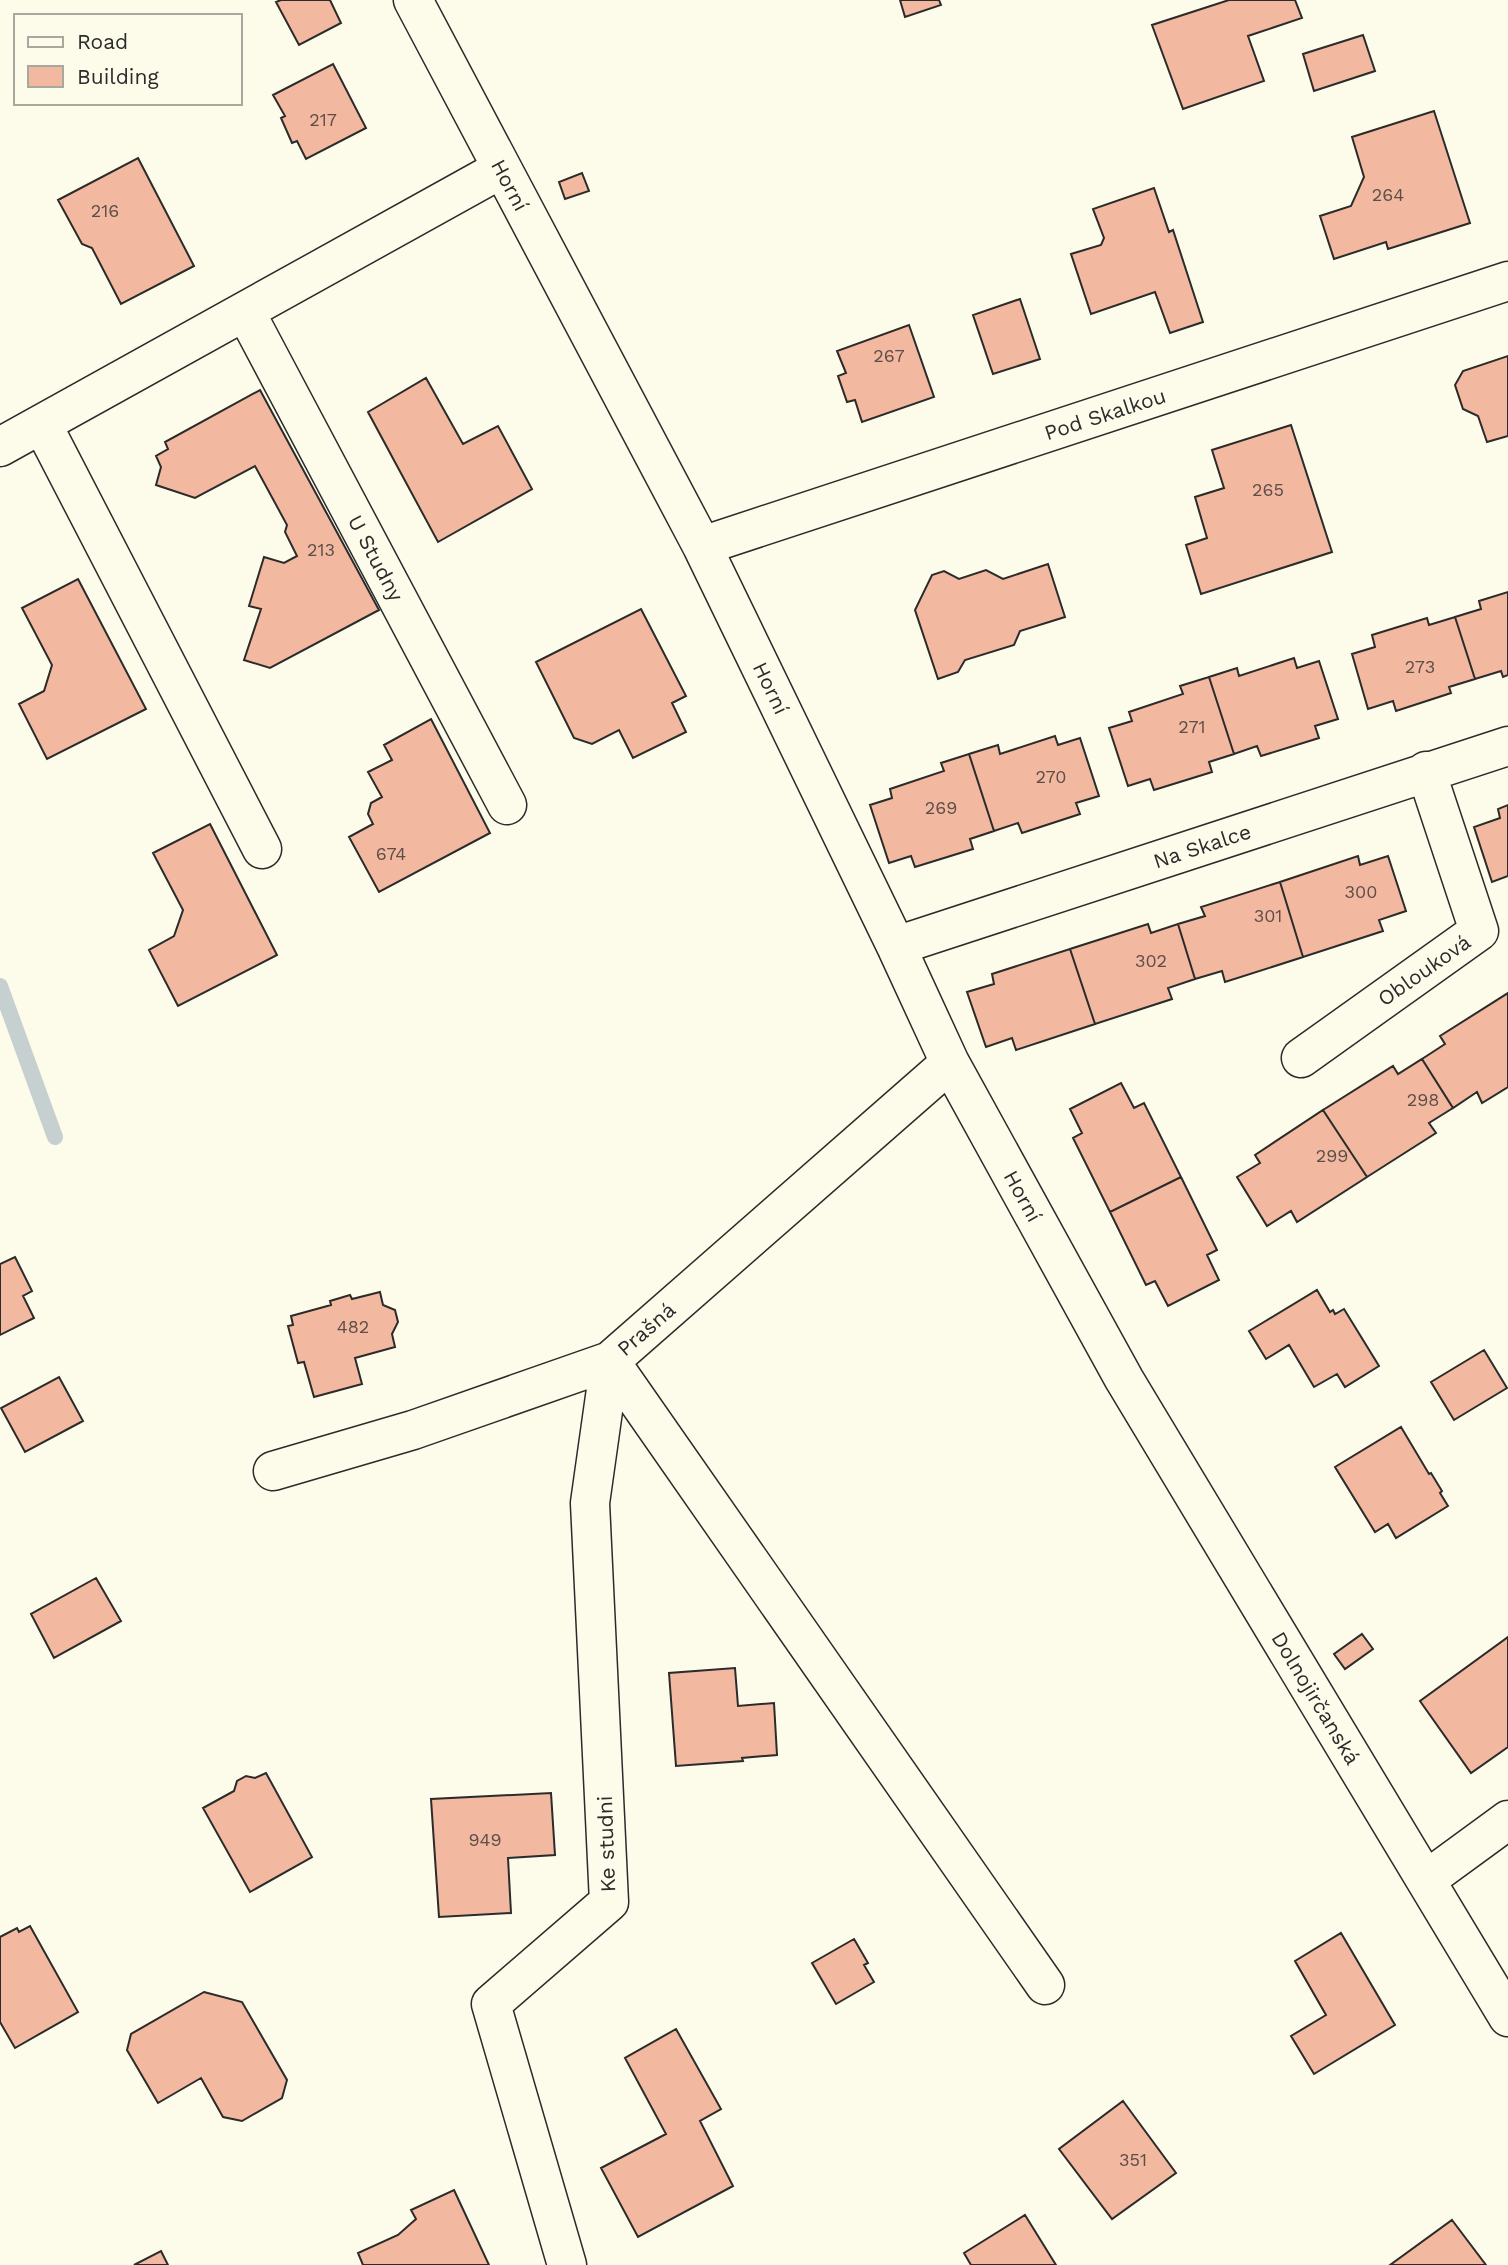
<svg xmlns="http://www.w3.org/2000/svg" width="1508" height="2265" font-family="'Work Sans',sans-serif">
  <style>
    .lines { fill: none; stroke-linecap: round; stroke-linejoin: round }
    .stream { stroke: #c7d0d0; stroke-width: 16 }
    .building { fill: #f2b8a0; stroke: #2b2b2b; stroke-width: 2 }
    .minor-casing { stroke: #2b2b2b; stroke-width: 41 }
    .minor { stroke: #fdfbea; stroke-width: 38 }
    .labels { text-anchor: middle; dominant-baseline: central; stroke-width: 5; stroke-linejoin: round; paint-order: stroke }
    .number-label { font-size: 18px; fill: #5d4e48 }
    .street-label { font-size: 21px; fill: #2b2b2b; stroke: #fdfbea }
  </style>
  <rect width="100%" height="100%" fill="#fdfbea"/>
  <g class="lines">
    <path class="stream" d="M 0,986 L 55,1137"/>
  </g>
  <path class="building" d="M 281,0 L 330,0 L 341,23 L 299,45 L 276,2 Z
    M 900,0 L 939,0 L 941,5 L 905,17 Z
    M 1229,0 L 1295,0 L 1302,18 L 1248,36 L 1264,81 L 1183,109 L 1152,25 Z
    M 1363,35 L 1375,71 L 1314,91 L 1303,54 Z
    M 333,64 L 366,128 L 306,159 L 297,141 L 292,143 L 281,118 L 285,116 L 273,95 Z
    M 1434,111 L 1470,223 L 1388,249 L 1386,242 L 1334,259 L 1320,216 L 1351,206 L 1364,177 L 1352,137 Z
    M 138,158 L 194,266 L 121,304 L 92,248 L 82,244 L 58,200 Z
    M 582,173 L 589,191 L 565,199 L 559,182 Z
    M 1154,188 L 1169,232 L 1173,230 L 1203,322 L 1170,333 L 1155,292 L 1091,314 L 1071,254 L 1101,245 L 1104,238 L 1093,209 Z
    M 1020,299 L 1040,359 L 993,374 L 973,315 Z
    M 909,325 L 934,397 L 862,422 L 855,400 L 847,402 L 838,376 L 846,373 L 837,351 Z
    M 1508,356 L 1508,436 L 1487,442 L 1478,416 L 1463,409 L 1455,385 L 1463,371 Z
    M 426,378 L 463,444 L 498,426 L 532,489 L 438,542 L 368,412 Z
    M 260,390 L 379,610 L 270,668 L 244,660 L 261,609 L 249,606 L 264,557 L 284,563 L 297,556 L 285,532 L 287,525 L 255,466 L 195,498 L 156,485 L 161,467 L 156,456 L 168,449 L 165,442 Z
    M 1291,425 L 1332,552 L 1201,594 L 1186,545 L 1207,538 L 1195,497 L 1224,488 L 1212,450 Z
    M 1048,564 L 1065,617 L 1020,631 L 1014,645 L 965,660 L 958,672 L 938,679 L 915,610 L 932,575 L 944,571 L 959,579 L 986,570 L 1003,579 Z
    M 78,579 L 146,709 L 47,759 L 19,704 L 44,691 L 52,665 L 22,608 Z
    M 1508,592 L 1508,675 L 1503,677 L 1501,671 L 1475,679 L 1455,617 L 1481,609 L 1479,601 Z
    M 641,609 L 686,696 L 672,703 L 686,732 L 633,758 L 619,730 L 592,744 L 574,738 L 536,662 Z
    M 1455,617 L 1475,679 L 1449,687 L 1451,693 L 1396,711 L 1393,701 L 1368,709 L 1352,654 L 1375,647 L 1372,635 L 1427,618 L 1429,625 Z
    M 1294,658 L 1297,668 L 1319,661 L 1338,719 L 1315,726 L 1319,738 L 1261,756 L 1257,746 L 1234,754 L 1209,677 L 1237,668 L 1239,676 Z
    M 1209,677 L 1234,754 L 1209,762 L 1212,772 L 1154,790 L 1150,779 L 1128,786 L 1109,728 L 1132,721 L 1129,712 L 1183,694 L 1180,686 Z
    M 431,719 L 490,833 L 379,892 L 349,837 L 373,824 L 368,814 L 371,803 L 382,797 L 368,772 L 392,760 L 384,745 Z
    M 1055,736 L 1058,745 L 1080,738 L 1099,796 L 1076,803 L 1080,814 L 1022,833 L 1018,823 L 994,831 L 969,754 L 998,745 L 1000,754 Z
    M 969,754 L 994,831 L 970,839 L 973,849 L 915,867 L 911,856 L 889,863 L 870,805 L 892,798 L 890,789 L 944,771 L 941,763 Z
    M 1508,805 L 1508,876 L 1492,882 L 1474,827 L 1500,818 L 1498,809 Z
    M 210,824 L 277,955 L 178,1006 L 149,950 L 174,936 L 183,910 L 153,853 Z
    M 1358,856 L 1360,865 L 1388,856 L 1406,911 L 1379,920 L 1383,931 L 1303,957 L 1280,882 Z
    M 1280,882 L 1303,957 L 1225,982 L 1222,971 L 1195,979 L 1178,924 L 1205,916 L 1201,907 Z
    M 1148,924 L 1151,933 L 1178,924 L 1195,979 L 1168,988 L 1172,999 L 1095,1024 L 1070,949 Z
    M 1070,949 L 1095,1024 L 1016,1050 L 1012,1038 L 986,1047 L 967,992 L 994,984 L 992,974 Z
    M 1508,993 L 1508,1087 L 1482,1103 L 1477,1092 L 1453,1108 L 1422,1059 L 1445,1044 L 1440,1036 Z
    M 1422,1059 L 1453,1108 L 1429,1123 L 1436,1133 L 1367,1177 L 1323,1110 L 1393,1066 L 1398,1074 Z
    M 1121,1083 L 1134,1108 L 1144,1103 L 1181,1177 L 1110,1212 L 1073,1138 L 1082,1133 L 1070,1109 Z
    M 1323,1110 L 1367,1177 L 1297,1222 L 1291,1211 L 1267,1226 L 1237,1177 L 1260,1163 L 1255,1155 Z
    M 1181,1177 L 1217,1250 L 1207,1255 L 1219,1280 L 1168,1306 L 1155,1281 L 1146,1285 L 1110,1212 Z
    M 15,1257 L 32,1291 L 23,1296 L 34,1318 L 0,1335 L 0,1264 Z
    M 1317,1290 L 1330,1312 L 1333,1310 L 1335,1314 L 1344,1309 L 1379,1366 L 1345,1387 L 1337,1374 L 1314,1387 L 1289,1345 L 1266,1359 L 1249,1331 Z
    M 380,1292 L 383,1305 L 395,1310 L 398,1322 L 392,1334 L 395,1347 L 355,1358 L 362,1384 L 314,1397 L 304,1362 L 298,1363 L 288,1326 L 293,1325 L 291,1316 L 331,1305 L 330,1301 L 350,1295 L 352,1299 Z
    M 1484,1350 L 1507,1388 L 1454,1420 L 1431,1382 Z
    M 59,1377 L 83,1421 L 25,1452 L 1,1408 Z
    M 1401,1427 L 1429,1474 L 1431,1473 L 1442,1491 L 1440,1493 L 1448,1506 L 1396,1538 L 1388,1524 L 1375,1532 L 1335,1467 Z
    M 96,1578 L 121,1621 L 54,1658 L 31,1614 Z
    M 1362,1634 L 1373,1649 L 1345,1669 L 1334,1654 Z
    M 1508,1637 L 1508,1747 L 1471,1773 L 1420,1701 Z
    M 735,1668 L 738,1706 L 774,1703 L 777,1755 L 742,1758 L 743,1761 L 676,1766 L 669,1673 Z
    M 266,1773 L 312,1857 L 250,1892 L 203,1808 L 234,1791 L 237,1781 L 246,1776 L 255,1778 Z
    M 551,1793 L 555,1855 L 508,1858 L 511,1913 L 439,1917 L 431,1799 Z
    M 30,1926 L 78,2012 L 15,2048 L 0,2022 L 0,1937 L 17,1928 L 19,1932 Z
    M 1341,1933 L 1395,2025 L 1314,2074 L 1291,2036 L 1326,2015 L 1295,1961 Z
    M 854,1939 L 868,1963 L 864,1965 L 874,1982 L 836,2004 L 812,1963 Z
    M 204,1992 L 242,2002 L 287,2080 L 282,2098 L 242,2121 L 223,2117 L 201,2078 L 158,2103 L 127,2050 L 131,2034 Z
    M 676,2029 L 721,2109 L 700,2121 L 733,2186 L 638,2237 L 601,2168 L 666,2134 L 625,2058 Z
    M 1123,2101 L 1176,2173 L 1112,2219 L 1059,2149 Z
    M 454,2190 L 489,2265 L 363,2265 L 358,2253 L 398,2235 L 416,2219 L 411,2210 Z
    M 1025,2215 L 1056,2265 L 971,2265 L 964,2253 Z
    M 1452,2220 L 1486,2265 L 1390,2265 Z
    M 161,2251 L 168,2265 L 134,2265 Z"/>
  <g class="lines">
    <g class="minor-casing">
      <path id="minor" d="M 413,0 L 702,546 L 896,946 L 950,1063 L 1124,1379 L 1508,2017
        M 245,311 L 507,805
        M 42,424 L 262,849
        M 0,447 L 501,169
        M 702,546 L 1508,281
        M 896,946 L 1508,746
        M 1301,1058 L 1479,931 L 1426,771
        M 610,1361 L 1045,1985
        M 273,1471 L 413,1430 L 610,1361 L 950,1063
        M 1426,1880 L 1508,1820
        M 567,2265 L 491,2004 L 609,1902 L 590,1503 L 610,1361"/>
    </g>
    <use href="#minor" class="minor"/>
  </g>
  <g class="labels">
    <g class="number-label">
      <text x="323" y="119">217</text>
      <text x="1388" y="194">264</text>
      <text x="105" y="210">216</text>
      <text x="889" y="355">267</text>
      <text x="1268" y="489">265</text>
      <text x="321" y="549">213</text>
      <text x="1420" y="666">273</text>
      <text x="1192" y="726">271</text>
      <text x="1051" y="776">270</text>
      <text x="941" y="807">269</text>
      <text x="391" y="853">674</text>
      <text x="1361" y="891">300</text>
      <text x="1268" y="915">301</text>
      <text x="1151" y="960">302</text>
      <text x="1423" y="1099">298</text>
      <text x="1332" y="1155">299</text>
      <text x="353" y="1326">482</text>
      <text x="485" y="1839">949</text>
      <text x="1133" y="2159">351</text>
    </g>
    <g class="street-label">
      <text transform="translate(510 185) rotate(62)">Horní</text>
      <text transform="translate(1105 414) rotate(-18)">Pod Skalkou</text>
      <text transform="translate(376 558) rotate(62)">U Studny</text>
      <text transform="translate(771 688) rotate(64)">Horní</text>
      <text transform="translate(1202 846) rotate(-18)">Na Skalce</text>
      <text transform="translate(1424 970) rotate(-35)">Oblouková</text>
      <text transform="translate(1023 1196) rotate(61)">Horní</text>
      <text transform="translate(646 1329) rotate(-41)">Prašná</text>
      <text transform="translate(1316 1698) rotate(59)">Dolnojirčanská</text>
      <text transform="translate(606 1844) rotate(-92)">Ke studni</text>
    </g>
  </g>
  <rect x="14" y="14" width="228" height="91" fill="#fdfbea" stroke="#a9a89e" stroke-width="2"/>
  <rect x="28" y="37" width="35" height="10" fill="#fdfbea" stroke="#a9a89e" stroke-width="2"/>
  <text x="77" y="49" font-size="21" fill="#2b2b2b">Road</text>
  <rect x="28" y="66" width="35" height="21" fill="#f2b8a0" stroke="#a9a89e" stroke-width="2"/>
  <text x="77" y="84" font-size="21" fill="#2b2b2b">Building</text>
</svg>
